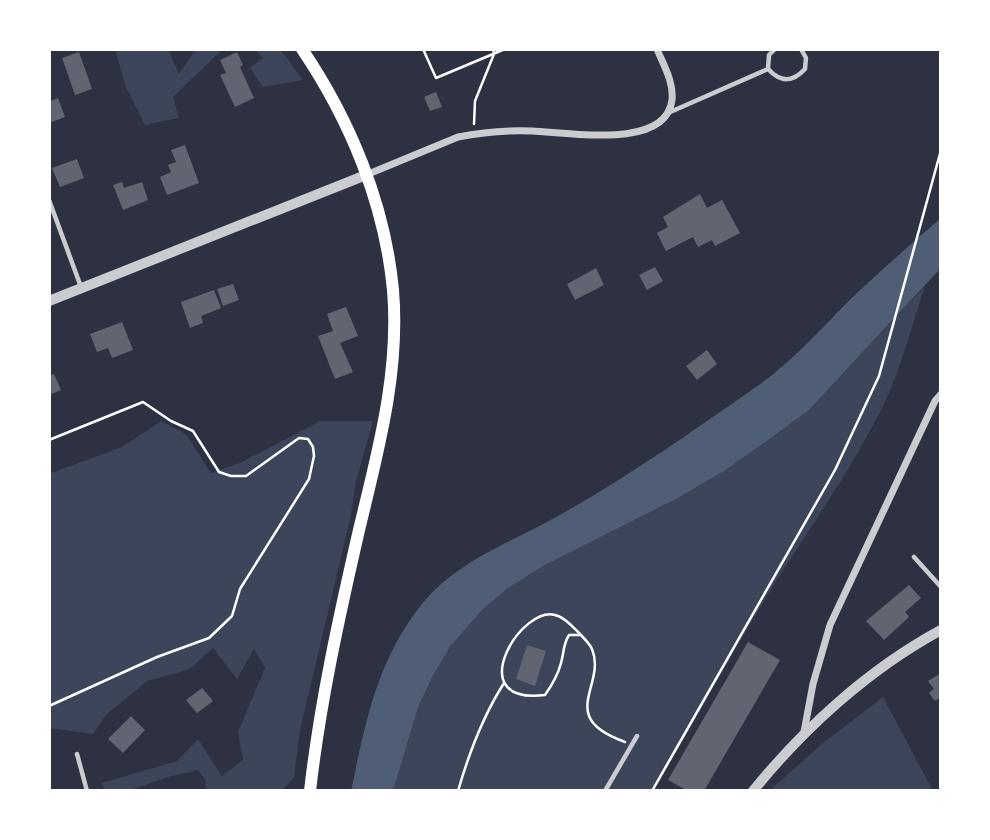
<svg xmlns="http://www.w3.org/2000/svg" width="990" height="840" font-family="'Zilla Slab',serif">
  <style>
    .green { fill: #3c4559 }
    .water { fill: #4f5d75 }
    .building { fill: #626471 }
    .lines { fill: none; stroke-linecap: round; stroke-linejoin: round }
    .path { stroke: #fff; stroke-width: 2.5 }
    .service { stroke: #caccd0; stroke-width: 4.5 }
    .minor { stroke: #caccd0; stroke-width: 7 }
    .tertiary { stroke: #caccd0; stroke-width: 10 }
    .secondary { stroke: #fff; stroke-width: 12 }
  </style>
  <rect width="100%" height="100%" fill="#2d3142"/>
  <path class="green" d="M 115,49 L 168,49 L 179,74 L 196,49 L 223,49 L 173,97 L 179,118 L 145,125 L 126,87 Z
    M 255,49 L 280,49 L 303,80 L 263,87 L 250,68 L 263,58 Z
    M 925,286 C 912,325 902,365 885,402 C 855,463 817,518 780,575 C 736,645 696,719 654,791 L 393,791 L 419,705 L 434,674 L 450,647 L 482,610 L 508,588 L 545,565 L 678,498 L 724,471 L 767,441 L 809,410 Z
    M 161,421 L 186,434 L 211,473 L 240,463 L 320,421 L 373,421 L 356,481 L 351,515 L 300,730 L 294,777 L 282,791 L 206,791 L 205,779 L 198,770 L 168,777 L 128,791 L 105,791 L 102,783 L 177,761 L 198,739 L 222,776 L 243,760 L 238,732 L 265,668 L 254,649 L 237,679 L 213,648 L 190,669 L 147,681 L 107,714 L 93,734 L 49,728 L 49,474 L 122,447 Z
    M 883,697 L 933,791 L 769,791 L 823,743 Z"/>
  <path class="water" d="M 941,218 L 941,268 L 809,410 L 767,441 L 724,471 L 678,498 L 545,565 L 508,588 L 482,610 L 450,647 L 434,674 L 419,705 L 393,791 L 351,791 C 365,725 376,664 418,609 C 453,562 508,544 558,516 C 626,478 690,433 753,389 C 793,362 824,325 858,292 C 885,267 913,242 941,218 Z"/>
  <path class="building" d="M 79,52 L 92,89 L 75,95 L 62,58 Z
    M 237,52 L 243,65 L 240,67 L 254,98 L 235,107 L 220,75 L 226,73 L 220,60 Z
    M 436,92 L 442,107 L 430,111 L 424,97 Z
    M 58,98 L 65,117 L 49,123 L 49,102 Z
    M 185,145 L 199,183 L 167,195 L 160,177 L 171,172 L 168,165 L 176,162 L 171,150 Z
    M 77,159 L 84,178 L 60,187 L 52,168 Z
    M 122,182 L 124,188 L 142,182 L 148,200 L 123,210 L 113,185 Z
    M 700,194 L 707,208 L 722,200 L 740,233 L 715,246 L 712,240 L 698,247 L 693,237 L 666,251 L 657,233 L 668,227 L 663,217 Z
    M 655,267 L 663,281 L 647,290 L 639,275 Z
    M 596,268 L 604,285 L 575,300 L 567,284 Z
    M 233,284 L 239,300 L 223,306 L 217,289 Z
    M 214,290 L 221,308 L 201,316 L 203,323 L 190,328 L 181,302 Z
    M 346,307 L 358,336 L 340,343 L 353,372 L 335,379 L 318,336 L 333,331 L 327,314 Z
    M 122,322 L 133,350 L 112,358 L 108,348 L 97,352 L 90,334 Z
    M 707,350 L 717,364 L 697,380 L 686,366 Z
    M 54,374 L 61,390 L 49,395 L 49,376 Z
    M 909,585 L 921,598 L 905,612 L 909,617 L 884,640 L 866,621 Z
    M 748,642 L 780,660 L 704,791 L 688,791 L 668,780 Z
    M 527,645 L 546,651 L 535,686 L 516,679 Z
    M 941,673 L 941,697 L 935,701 L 929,693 L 934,689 L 928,681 Z
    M 202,688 L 213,701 L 197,713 L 186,700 Z
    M 131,716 L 145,730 L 123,753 L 108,739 Z"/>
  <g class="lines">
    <path class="path" d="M 423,49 L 436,78 L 505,49
      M 474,124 L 475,101 L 494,54 L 493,49
      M 49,440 L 143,402 L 171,421 L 193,431 L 219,472 L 231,476 L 246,476 L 299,438 L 308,439 L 313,447 L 314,456 L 309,479 L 240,589 L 232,616 L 209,638 L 157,657 L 49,706
      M 581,635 L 569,635 C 563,644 564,653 561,663 C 558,675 552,685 545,695 C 459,706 523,600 558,616 C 566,619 572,626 578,632 C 583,637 590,644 592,649 C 607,686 555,717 625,742
      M 458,791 C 469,753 483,716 504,683
      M 652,791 L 835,470 L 879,376 L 941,150"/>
    <path class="service" d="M 775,49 L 769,55 L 768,69 C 781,83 793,82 805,69 L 806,58 L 801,49
      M 668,113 L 768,69
      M 49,200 L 81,287
      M 914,557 L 941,587
      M 77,754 L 87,791
      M 605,791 L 637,736"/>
    <path class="minor" d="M 366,175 L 458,137 C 483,132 507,130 532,131 C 565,132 666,151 672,100 C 674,82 663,64 657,49
      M 804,732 L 813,684 L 830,625 L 935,401 L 941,394"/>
    <path class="tertiary" d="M 49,301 L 366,175
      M 753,791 C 804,728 869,669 941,630"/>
    <path class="secondary" d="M 302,49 C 350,120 385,204 393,290 C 400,372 378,451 359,530 C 339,617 320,703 310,791"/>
  </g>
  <rect width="990" height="840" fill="none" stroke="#ffffff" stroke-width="102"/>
</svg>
